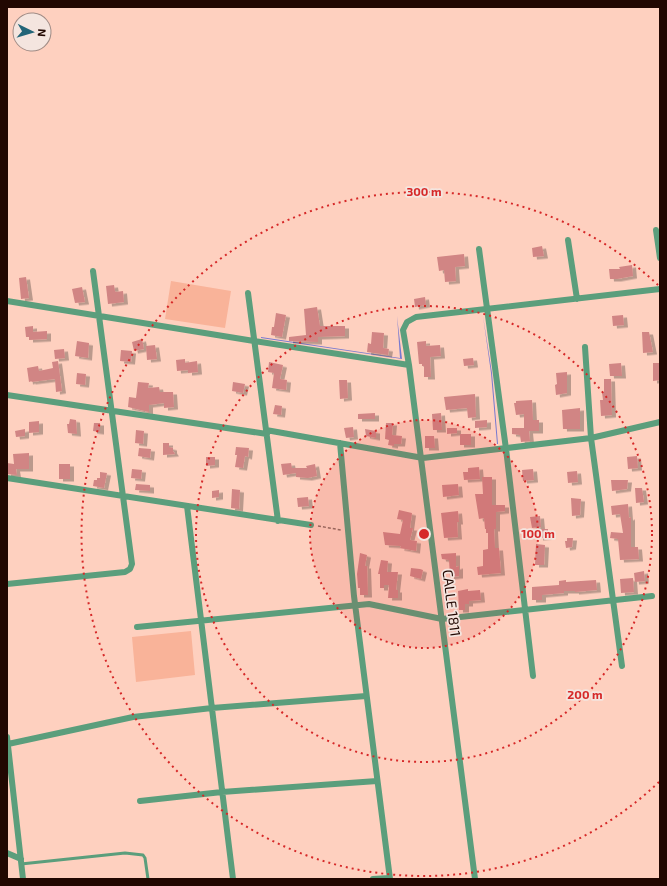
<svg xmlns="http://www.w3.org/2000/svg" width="667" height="886" font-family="'Exo 2',sans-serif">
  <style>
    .green { fill: #f9b399 }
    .water { fill: #7779d0 }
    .building { fill: #d18584; filter: url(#shadow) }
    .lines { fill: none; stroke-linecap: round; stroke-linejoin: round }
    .path { stroke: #926e62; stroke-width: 1.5; stroke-dasharray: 3 2; stroke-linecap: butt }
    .service { stroke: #5b9e7c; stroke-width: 3 }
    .minor { stroke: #5b9e7c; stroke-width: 6 }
    .ring { fill: none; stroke: #d62828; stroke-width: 2; stroke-dasharray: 2 4 }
    .labels { text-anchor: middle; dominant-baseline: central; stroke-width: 3.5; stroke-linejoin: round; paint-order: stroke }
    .street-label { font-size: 14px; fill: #210701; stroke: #f4e5df }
    .centre { fill: #d62828; stroke: #f4e5df; stroke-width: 2 }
    .ring-label { font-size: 12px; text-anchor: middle; font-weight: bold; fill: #d62828; stroke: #f4e5df; stroke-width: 3.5; stroke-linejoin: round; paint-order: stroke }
  </style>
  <defs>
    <filter id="shadow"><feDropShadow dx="4" dy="2.5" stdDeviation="0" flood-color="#0004"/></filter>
  </defs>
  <rect width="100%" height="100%" fill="#fed0bf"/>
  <path class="green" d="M 171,281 L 231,291 L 225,328 L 165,319 Z
    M 191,631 L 195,675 L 136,682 L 132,637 Z"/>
  <path class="water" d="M 397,316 L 402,359 L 261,338 L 261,337 L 400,358 Z
    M 483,316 L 492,373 L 498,444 L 497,444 L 491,373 Z"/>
  <path class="building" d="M 542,246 L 544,256 L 533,257 L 532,248 Z
    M 464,254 L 465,266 L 455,267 L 456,281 L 445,282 L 444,270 L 439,271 L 437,257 Z
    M 632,265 L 633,276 L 617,279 L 610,279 L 609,269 L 620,269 L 619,267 Z
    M 26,277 L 29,298 L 21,299 L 19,278 Z
    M 114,285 L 115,291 L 116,292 L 123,291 L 124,302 L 108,304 L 106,286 Z
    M 82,287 L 85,302 L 75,303 L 72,289 Z
    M 425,297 L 426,305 L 415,307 L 414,299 Z
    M 317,307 L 320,326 L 345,326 L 345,336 L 318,337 L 318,342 L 289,341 L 289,337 L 306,335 L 304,309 Z
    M 276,313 L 286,315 L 282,337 L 271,335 L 272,327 L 274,327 Z
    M 623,315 L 624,325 L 613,326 L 612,316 Z
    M 33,326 L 33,332 L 47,331 L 47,339 L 29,340 L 29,337 L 26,337 L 25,327 Z
    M 372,332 L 384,333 L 383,348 L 389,349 L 388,355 L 367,352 L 368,343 L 371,344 Z
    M 642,332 L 649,332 L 653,352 L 643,353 Z
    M 142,339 L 144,349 L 134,351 L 132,342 Z
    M 77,341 L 89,343 L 88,358 L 75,356 Z
    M 426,341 L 426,346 L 440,345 L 441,356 L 430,357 L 431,377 L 424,377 L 424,366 L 422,366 L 422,364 L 419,364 L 417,342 Z
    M 155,345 L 157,359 L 147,360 L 146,346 Z
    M 64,349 L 65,358 L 55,359 L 54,350 Z
    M 121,350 L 132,351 L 131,362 L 120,361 Z
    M 473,358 L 474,365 L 464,366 L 463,359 Z
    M 185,359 L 185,363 L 197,361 L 198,372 L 188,373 L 188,370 L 177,371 L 176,360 Z
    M 58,361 L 62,391 L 56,392 L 55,379 L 31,382 L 32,381 L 29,382 L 27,368 L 38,366 L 39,371 L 53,368 L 52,362 Z
    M 269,362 L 283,365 L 280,379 L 287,380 L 286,390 L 272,388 L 274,373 L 268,372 Z
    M 621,363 L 622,376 L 610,376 L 609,364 Z
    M 653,363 L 660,363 L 660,380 L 653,381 Z
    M 567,372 L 567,393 L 556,395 L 555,385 L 557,384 L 556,373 Z
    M 77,373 L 86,374 L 85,385 L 76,384 Z
    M 604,379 L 611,379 L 612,415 L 601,416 L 600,400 L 603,400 L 602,392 L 604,392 Z
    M 339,380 L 347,380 L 348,398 L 340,399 Z
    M 138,382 L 149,383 L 148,388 L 159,387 L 160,392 L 173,392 L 174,407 L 164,408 L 164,403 L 149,405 L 149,412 L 128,407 L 129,397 L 136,398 Z
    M 233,382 L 245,384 L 243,393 L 232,391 Z
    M 475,394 L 476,417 L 468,418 L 467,408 L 446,410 L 444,397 Z
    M 532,400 L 533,420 L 539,420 L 539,431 L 529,431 L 530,441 L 521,442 L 520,435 L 512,434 L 512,428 L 524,428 L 524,414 L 516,415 L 514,403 L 516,403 L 516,401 Z
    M 275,405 L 282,406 L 281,415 L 273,414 Z
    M 580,408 L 580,429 L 563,429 L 562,410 Z
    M 375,413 L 375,419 L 358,419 L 358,414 Z
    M 441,413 L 442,430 L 433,430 L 432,414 Z
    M 70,419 L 76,420 L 77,434 L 68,433 L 67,424 L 69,424 Z
    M 487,420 L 487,427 L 475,428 L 475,421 Z
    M 39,421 L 39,432 L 29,433 L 29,422 Z
    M 94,423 L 100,423 L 100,432 L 93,431 Z
    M 386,423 L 393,423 L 392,435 L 402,436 L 401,444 L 394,444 L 394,446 L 388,445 L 389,440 L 385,439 Z
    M 353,427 L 354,437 L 346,438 L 344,428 Z
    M 447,428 L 457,428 L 457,433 L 447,434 Z
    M 25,429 L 25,436 L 16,437 L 15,431 Z
    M 365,429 L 376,431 L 376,438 L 366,436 Z
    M 136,430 L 144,431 L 143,444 L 135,443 Z
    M 460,434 L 471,434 L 471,445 L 460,445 Z
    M 425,436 L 434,436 L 435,448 L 425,448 Z
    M 163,443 L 169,443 L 169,447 L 173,448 L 173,451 L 175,454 L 163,455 Z
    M 236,447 L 249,448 L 248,457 L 245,456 L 243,468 L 235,467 L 237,455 L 235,455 Z
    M 139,448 L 151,449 L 150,458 L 138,456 Z
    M 29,453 L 29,469 L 16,469 L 17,475 L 7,474 L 7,463 L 14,464 L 13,454 Z
    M 637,456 L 638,468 L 628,469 L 627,457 Z
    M 206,457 L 215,457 L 215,465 L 206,466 Z
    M 291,463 L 292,468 L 307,468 L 306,466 L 315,464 L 317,476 L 308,478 L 296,477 L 296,473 L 283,475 L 281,464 Z
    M 59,464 L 70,464 L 70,479 L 59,479 Z
    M 479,467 L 480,479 L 464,480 L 463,472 L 468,472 L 468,468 Z
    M 132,469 L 142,470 L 141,479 L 131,478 Z
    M 533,469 L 534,480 L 523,481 L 522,470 Z
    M 577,471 L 578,482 L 568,483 L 567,472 Z
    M 100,472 L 107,473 L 104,488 L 93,486 L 94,480 L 97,480 L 97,478 L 100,478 Z
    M 482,477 L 492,477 L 492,505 L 505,505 L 505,511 L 496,512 L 496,529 L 494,529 L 495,548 L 499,548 L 501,573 L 478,575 L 477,567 L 483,566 L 483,550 L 488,549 L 488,533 L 486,533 L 486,529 L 485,529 L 484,518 L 479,519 L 475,494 L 483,494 Z
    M 611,480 L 628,480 L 627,489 L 612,491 Z
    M 136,484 L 150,485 L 150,491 L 135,490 Z
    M 458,484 L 459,495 L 443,497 L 442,485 Z
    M 635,488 L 642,488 L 644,502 L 636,503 Z
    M 232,489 L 240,490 L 239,509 L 231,508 Z
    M 219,490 L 219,497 L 212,498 L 212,491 Z
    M 308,497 L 309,506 L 298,507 L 297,498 Z
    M 571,498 L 581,499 L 580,515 L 572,516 Z
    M 628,504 L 629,518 L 631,517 L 631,547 L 638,547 L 639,559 L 620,560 L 618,539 L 610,538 L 611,532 L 623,533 L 620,514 L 612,515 L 611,506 Z
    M 399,510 L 412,513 L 410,528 L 413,528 L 410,540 L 417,541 L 416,551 L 400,548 L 401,546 L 385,545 L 383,532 L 400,534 L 403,520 L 397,519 Z
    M 458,511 L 459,522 L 457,522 L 458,537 L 444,538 L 441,513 Z
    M 540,516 L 541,527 L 532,528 L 530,517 Z
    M 539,529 L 548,529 L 548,537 L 539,538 Z
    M 567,538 L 573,538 L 572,547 L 566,548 L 565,541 L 567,541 Z
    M 536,544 L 545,545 L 544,565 L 535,565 Z
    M 360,553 L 367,555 L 365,566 L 367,566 L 368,595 L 360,595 L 360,588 L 358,588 L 357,574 Z
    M 456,553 L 456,567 L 459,566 L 459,576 L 450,577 L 449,560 L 442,559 L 441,554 Z
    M 381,560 L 388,561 L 387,572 L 398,572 L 396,590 L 398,590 L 398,598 L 388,598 L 389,585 L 384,585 L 384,588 L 380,588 L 380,574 L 378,574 Z
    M 411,568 L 420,569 L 423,570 L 421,579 L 410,576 Z
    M 644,571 L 645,581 L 635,582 L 634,573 Z
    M 633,578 L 634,592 L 621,593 L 620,579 Z
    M 566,580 L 566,582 L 596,580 L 597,590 L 575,592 L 575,591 L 564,591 L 564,593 L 542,595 L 542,600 L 532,600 L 532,587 L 559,585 L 559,581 Z
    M 468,589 L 468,591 L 480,590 L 481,600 L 469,601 L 469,604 L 465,604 L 465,610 L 459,610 L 458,591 Z"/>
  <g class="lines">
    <path class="path" d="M 318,526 L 341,530"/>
    <path class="service" d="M 21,864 L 125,853 L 143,855 L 145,858 L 148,879"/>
    <path class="minor" d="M 656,230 L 660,258
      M 568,240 L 577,299
      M 479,249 L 506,449 L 533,676
      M 248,293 L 278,521
      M 7,301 L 254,341 L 409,365
      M 585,347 L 591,438 L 622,666
      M 7,395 L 267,434
      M 266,430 L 423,458 L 591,438 L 660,422
      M 340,443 L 354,596 L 390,879
      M 7,478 L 311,525
      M 187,506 L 233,879
      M 7,584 L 125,572 L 130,569 L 132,564 L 93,271
      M 137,627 L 369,604 L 442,619 L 652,596
      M 7,737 L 23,879
      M 8,744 L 133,717 L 212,708 L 366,696
      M 140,801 L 222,792 L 377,781
      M 7,853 L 21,859
      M 373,879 L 389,878
      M 475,879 L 409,365 L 403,330 L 407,322 L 416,317 L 660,289"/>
  </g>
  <circle cx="424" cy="534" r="114" fill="#d62828" fill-opacity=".12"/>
  <g class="ring">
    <circle cx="424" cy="534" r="114"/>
    <circle cx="424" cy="534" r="228"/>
    <path d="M659 782A342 342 0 1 1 659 286"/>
  </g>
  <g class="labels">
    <g class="street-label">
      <text transform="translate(452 603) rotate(83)">CALLE 1811</text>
    </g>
  </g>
  <circle cx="424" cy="534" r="6" class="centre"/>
  <g class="ring-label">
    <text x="424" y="196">300 m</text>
    <text x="538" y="538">100 m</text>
    <text x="585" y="699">200 m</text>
  </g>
  <rect width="667" height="886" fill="none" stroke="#210701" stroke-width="16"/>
  <g transform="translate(32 32) rotate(95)"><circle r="19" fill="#f4e5df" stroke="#a08c86"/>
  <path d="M0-3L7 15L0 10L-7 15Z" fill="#226578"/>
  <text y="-6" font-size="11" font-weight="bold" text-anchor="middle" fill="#210701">N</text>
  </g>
</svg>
